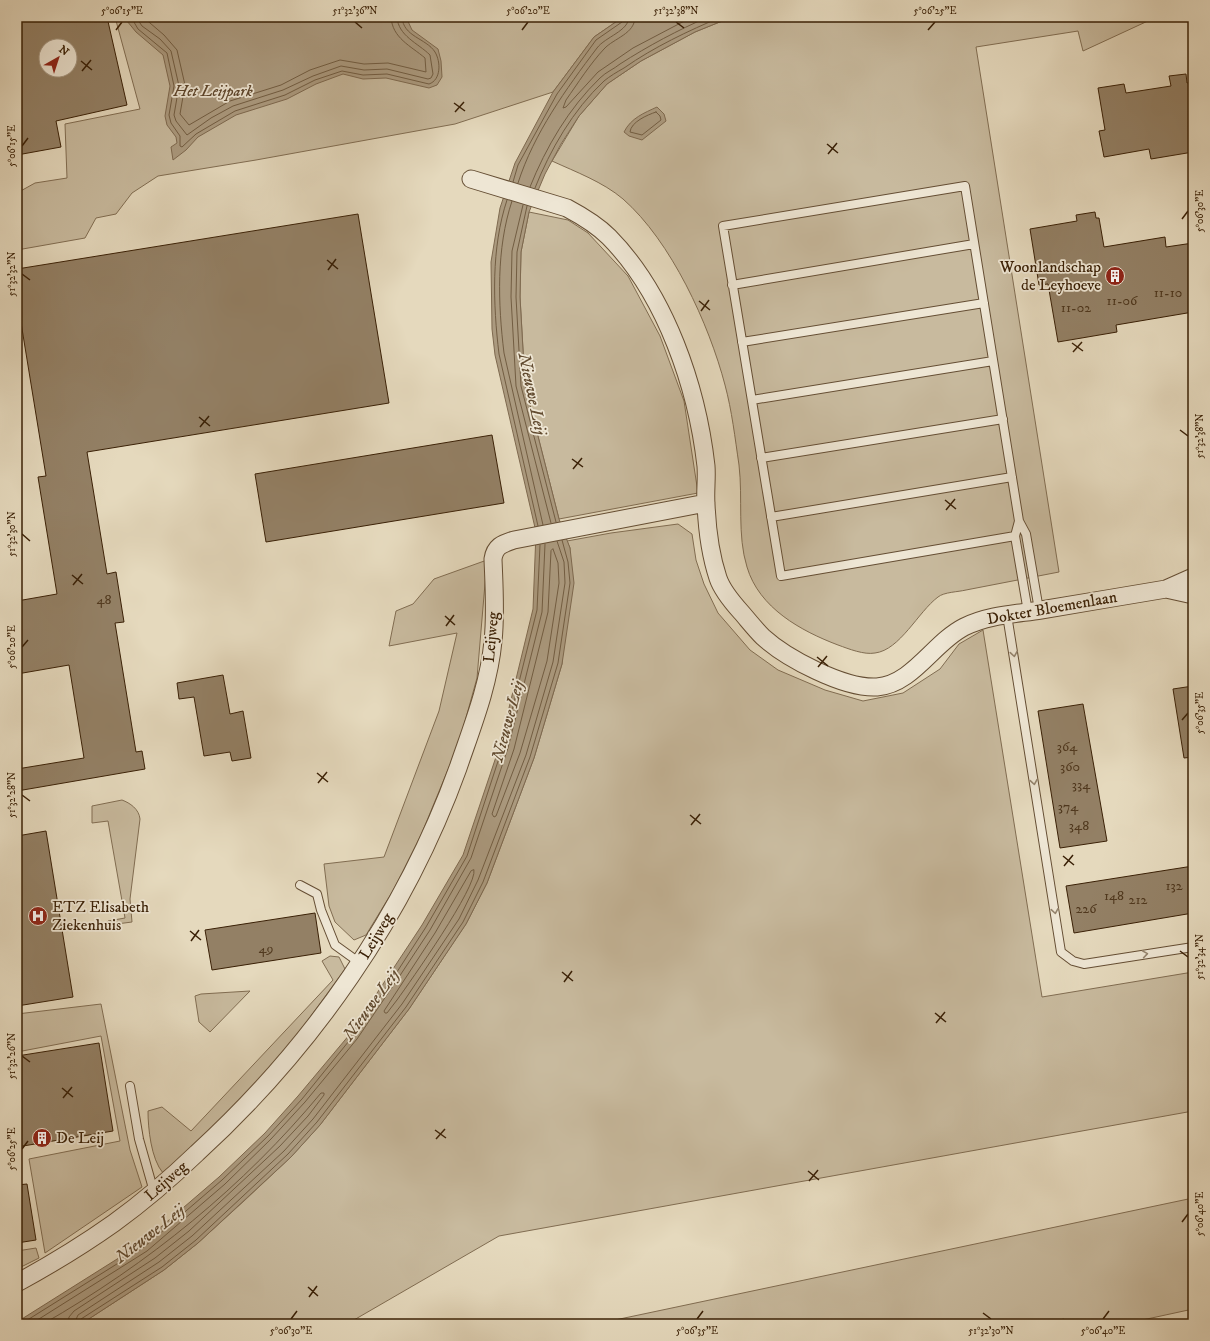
<svg xmlns="http://www.w3.org/2000/svg" width="1210" height="1341" font-family="'IM FELL DW Pica',serif">
  <style>
    .green { fill: #c8ba9e; stroke: #816d52 }
    .water { fill: #ab9a7f; stroke: #7e694f }
    .lines { fill: none; stroke-linecap: round; stroke-linejoin: round }
    .shore { stroke: #725d42; stroke-width: 1 }
    .building { fill: #938065; stroke: #3a2006; fill-rule: evenodd }
    .service-casing { stroke: #654e34; stroke-width: 10 }
    .minor-casing { stroke: #654e34; stroke-width: 19 }
    .service { stroke: #eee6d4; stroke-width: 8 }
    .minor { stroke: #eee6d4; stroke-width: 17 }
    .oneway { stroke: #94836d }
    .ticks { fill: none; stroke: #3a2006; stroke-width: 1.5 }
    .labels { text-anchor: middle; dominant-baseline: central; stroke-width: 3.5; stroke-linejoin: round; paint-order: stroke }
    .number-label { font-size: 14px; fill: #50381e }
    .park-label { font-size: 16px; font-style: italic; fill: #5e462c; stroke: #eee6d4 }
    .poi-label { font-size: 16px; fill: #3a2006; stroke: #eee6d4; text-anchor: start }
    .street-label { font-size: 16px; fill: #3a2006; stroke: #eee6d4 }
    .water-label { font-size: 17px; font-style: italic; fill: #624b30; stroke: #eee6d4 }
    .neatline { fill: none; stroke: #3a2006; stroke-width: 1.5 }
    .ticks-label { font-size: 10px; text-anchor: middle; fill: #3a2006 }
  </style>
  <rect width="100%" height="100%" fill="#e5d9bd"/>
  <filter id="stains"><feTurbulence type="fractalNoise" baseFrequency=".005" numOctaves="4"/><feColorMatrix values="0 0 0 0 .2 0 0 0 0 .09 0 0 0 0 .02 0 0 0 .5 -.17"/></filter>
  <radialGradient id="worn" r=".72"><stop offset=".6" stop-color="#630" stop-opacity="0"/><stop offset="1" stop-color="#630" stop-opacity=".3"/></radialGradient>
  <path class="green" d="M 115,17 L 623,17 L 594,37 L 553,92 L 455,124 L 256,160 L 158,176 L 132,193 L 116,214 L 96,218 L 85,238 L 17,250 L 17,193 L 35,183 L 67,178 L 65,124 L 140,109 Z
    M 732,17 L 1146,17 L 1150,20 L 1083,51 L 1078,31 L 976,47 L 1059,572 C 1028,578 997,584 966,590 C 958,592 944,592 938,597 C 918,612 900,650 875,653 C 864,655 849,649 838,645 C 801,631 759,608 747,567 C 737,535 743,499 739,465 C 735,438 732,411 725,385 C 709,324 671,241 623,199 C 603,182 576,172 552,161 L 579,116 L 607,84 L 641,61 L 695,32 Z
    M 529,212 L 568,220 L 588,233 L 628,276 L 660,336 L 684,401 L 698,493 L 559,519 L 525,385 L 520,297 L 521,252 Z
    M 678,524 L 692,534 L 696,560 L 704,584 L 718,613 L 750,650 L 778,670 L 825,690 L 863,701 L 903,693 L 940,669 L 959,644 L 983,630 L 1042,997 L 1193,972 L 1193,1111 L 499,1236 L 347,1324 L 81,1324 L 164,1270 L 198,1243 L 244,1201 L 291,1157 L 320,1125 L 409,1009 L 466,924 L 487,883 L 534,758 L 562,664 L 570,548 L 567,541 L 611,533 Z
    M 487,560 L 477,678 L 459,743 L 421,835 L 394,889 L 366,935 L 354,940 L 335,922 L 329,906 L 324,864 L 384,857 L 439,711 L 457,633 L 389,646 L 396,611 L 413,604 L 434,579 Z
    M 122,800 C 130,803 139,809 140,819 L 130,899 L 132,922 L 109,925 L 108,921 L 125,918 L 108,821 L 92,823 L 92,806 Z
    M 330,956 L 339,957 L 345,969 L 303,1027 L 259,1084 L 163,1173 C 151,1159 148,1128 148,1111 L 162,1107 L 191,1131 L 333,980 L 322,961 Z
    M 250,991 L 210,1032 L 199,1022 L 195,996 L 201,994 Z
    M 101,1004 L 130,1150 L 142,1187 L 45,1253 L 29,1159 L 120,1141 L 101,1036 L 17,1052 L 17,1014 Z
    M 1193,1198 L 1193,1309 L 1124,1324 L 1059,1324 L 1065,1323 L 1064,1319 L 1049,1322 L 1049,1324 L 596,1324 Z
    M 36,1248 L 39,1258 L 17,1269 L 17,1251 Z"/>
  <path class="water" d="M 127,17 L 406,17 L 412,30 L 438,49 L 441,61 L 442,77 L 437,85 L 429,88 L 386,78 L 363,79 L 343,74 L 316,84 L 287,99 L 236,115 L 198,137 L 186,150 L 173,160 L 171,147 L 177,143 L 176,137 L 167,125 L 165,116 L 170,86 L 163,55 L 136,32 L 127,21 Z
    M 623,17 L 732,17 L 695,32 L 641,61 L 607,84 L 579,116 L 561,144 L 545,174 L 529,212 L 521,252 L 520,297 L 525,385 L 559,519 L 570,548 L 574,583 L 562,664 L 534,758 L 487,883 L 466,924 L 409,1009 L 320,1125 L 291,1157 L 198,1243 L 164,1270 L 81,1324 L 17,1324 L 17,1322 L 141,1244 L 219,1177 L 265,1133 L 298,1096 L 350,1034 L 422,925 L 463,855 L 500,745 L 533,609 L 536,532 L 495,355 L 492,329 L 491,262 L 500,208 L 515,163 L 553,92 L 594,37 Z
    M 657,107 L 664,114 L 666,121 L 642,140 L 629,136 L 624,132 C 631,118 644,113 657,107 Z"/>
  <g class="lines">
    <path class="shore" d="M 131,17 L 138,29 L 167,53 L 174,86 L 169,115 L 171,123 L 180,136 L 180,146 L 182,147 L 196,134 L 235,111 L 285,95 L 315,80 L 342,71 L 363,75 L 387,74 L 429,84 C 441,80 441,62 435,52 C 426,38 403,37 402,17
      M 136,17 L 142,26 L 160,39 L 171,51 L 179,86 L 174,115 L 176,121 L 187,135 L 211,118 L 233,106 L 283,90 L 313,76 L 341,66 L 364,70 L 387,69 L 428,79 L 431,78 L 433,74 L 430,55 C 418,43 398,36 397,17
      M 143,17 L 164,35 L 177,50 L 185,85 L 180,114 L 189,125 L 230,101 L 281,85 L 310,70 L 340,60 L 364,64 L 388,63 L 426,72 L 425,58 C 411,46 392,38 391,17
      M 635,17 C 635,34 614,38 604,49 C 590,64 578,83 566,100 L 563,108 L 566,107 L 598,72 L 633,48 L 692,17
      M 656,112 L 660,116 L 661,120 L 642,135 L 630,132 C 631,122 647,115 656,112 Z
      M 513,182 L 518,165 L 557,94 L 596,40 L 622,22 L 624,17
      M 518,183 C 534,133 566,89 597,48 C 605,37 629,31 629,17
      M 530,187 C 546,147 569,108 600,78 C 606,72 614,69 620,64 C 648,46 678,30 708,17
      M 535,188 C 550,150 573,110 604,81 C 610,76 617,72 624,68 C 654,47 688,31 721,17
      M 507,200 C 491,248 493,304 499,354 L 538,526
      M 512,201 C 496,249 498,304 504,353 L 543,525
      M 523,205 L 512,251 L 511,297 L 516,386 L 551,523
      M 527,206 L 517,252 L 516,297 L 521,386 L 556,522
      M 553,549 L 558,563 L 559,583 L 547,661 L 520,753 L 496,816 L 494,817 L 492,814 L 514,749 L 548,612 L 551,551 Z
      M 474,870 C 478,886 410,982 397,1000 L 387,1013 L 385,1013 L 384,1011 L 435,933 L 471,871 Z
      M 21,1324 L 144,1247 L 222,1180 L 268,1136 L 302,1099 L 353,1036 L 395,975 L 426,927 L 467,856 L 503,746 L 537,610 L 540,545
      M 31,1324 L 147,1251 L 225,1184 L 271,1139 L 305,1102 L 357,1039 L 399,977 L 430,930 L 471,858 L 508,748 L 542,612 L 545,544
      M 43,1324 C 148,1264 244,1186 321,1093 L 324,1093 L 324,1095 L 308,1116 L 280,1146 L 189,1231 L 155,1258 L 74,1311 L 69,1317 L 68,1324
      M 74,1324 L 78,1315 L 159,1262 L 192,1236 L 284,1151 L 313,1119 L 402,1004 L 459,919 L 478,880 L 526,755 L 553,662 L 565,583 L 564,562 L 557,541
      M 79,1324 L 81,1319 L 162,1267 L 196,1240 L 288,1154 L 317,1122 L 406,1007 L 463,922 L 483,882 L 530,757 L 558,663 L 570,583 L 568,562 L 562,540"/>
  </g>
  <path class="building" d="M 17,17 L 107,17 L 127,105 L 56,121 L 61,147 L 17,155 ZM 46,46 L 70,46 L 70,70 L 46,70 Z
    M 1186,74 L 1187,83 L 1193,82 L 1193,152 L 1151,159 L 1149,149 L 1104,157 L 1099,131 L 1105,130 L 1098,88 L 1124,84 L 1126,93 L 1171,86 L 1169,76 Z
    M 1095,212 L 1096,218 L 1099,218 L 1104,247 L 1165,237 L 1166,247 L 1193,243 L 1193,312 L 1116,325 L 1117,332 L 1058,342 L 1048,284 L 1039,285 L 1030,229 L 1077,221 L 1076,215 Z
    M 358,214 L 389,403 L 87,452 L 107,574 L 116,572 L 124,622 L 115,623 L 136,752 L 142,751 L 145,769 L 17,791 L 17,769 L 84,758 L 69,665 L 17,674 L 17,601 L 57,594 L 38,477 L 46,476 L 17,298 L 17,269 Z
    M 492,435 L 504,503 L 266,542 L 255,474 Z
    M 223,675 L 230,714 L 243,711 L 251,758 L 232,761 L 230,752 L 204,756 L 194,697 L 179,699 L 177,683 Z
    M 1193,686 L 1193,757 L 1184,758 L 1173,689 Z
    M 1083,704 L 1107,841 L 1060,848 L 1038,711 Z
    M 46,831 L 73,997 L 17,1006 L 17,836 Z
    M 1193,866 L 1193,913 L 1074,933 L 1066,886 Z
    M 315,913 L 321,953 L 212,970 L 205,930 Z
    M 99,1043 L 113,1131 L 17,1147 L 17,1056 Z
    M 27,1184 L 36,1240 L 17,1243 L 17,1185 Z"/>
  <g class="lines">
    <g class="service-casing">
      <path id="service" d="M 732,285 L 974,244
        M 742,342 L 984,303
        M 752,400 L 993,361
        M 761,458 L 1003,419
        M 771,517 L 1012,477
        M 1019,521 L 1015,536 L 781,576 L 723,226 L 965,186 L 1019,521 L 1026,534 L 1039,610
        M 1015,536 L 1028,612
        M 1007,615 L 1061,952 L 1073,961 L 1084,964 L 1193,947
        M 300,885 L 317,894 L 321,910 L 335,945 L 360,963
        M 130,1086 L 139,1139 L 154,1192"/>
    </g>
    <g class="minor-casing">
      <path id="minor" d="M 471,179 L 567,208 C 582,216 597,225 609,237 C 666,295 697,387 706,466 C 707,479 705,491 706,504 C 707,528 710,554 718,578 C 722,590 732,602 741,612 C 748,620 755,629 763,637 C 786,658 844,689 877,687 C 913,684 933,643 964,627 C 988,615 1015,614 1041,610 C 1083,603 1124,596 1166,589 L 1193,577
        M 1166,589 L 1193,595
        M 17,1283 C 50,1265 83,1245 114,1223 C 143,1202 171,1178 197,1153 C 312,1048 405,915 458,768 C 472,727 489,685 493,641 C 496,614 494,586 493,559 C 495,546 502,544 514,540 L 706,503"/>
    </g>
    <use href="#service" class="service"/>
    <use href="#minor" class="minor"/>
  </g>
  <defs><path id="oneway-chevron" d="M-2-3.5L2.5 0L-2 3.5" fill="none" stroke-width="1.6" stroke-linecap="round" stroke-linejoin="round"/></defs>
  <g class="oneway">
    <use href="#oneway-chevron" transform="translate(1014 654) rotate(81)"/>
    <use href="#oneway-chevron" transform="translate(1034 782) rotate(81)"/>
    <use href="#oneway-chevron" transform="translate(1055 911) rotate(81)"/>
    <use href="#oneway-chevron" transform="translate(1145 954) rotate(-9)"/>
  </g>
  <path class="ticks" d="M 355,22 L 362,28M 676,22 L 684,28M 116,30 L 122,22M 522,30 L 528,22M 928,30 L 935,22M 81,61 L 92,70M 82,71 L 91,60M 454,103 L 465,111M 455,112 L 464,102M 827,144 L 838,153M 22,146 L 28,138M 828,154 L 837,143M 1182,219 L 1188,211M 327,260 L 338,269M 328,270 L 336,259M 22,274 L 30,280M 699,301 L 710,310M 701,311 L 709,300M 1072,343 L 1083,351M 1073,352 L 1082,342M 199,417 L 210,426M 200,427 L 209,416M 1180,430 L 1188,436M 572,459 L 583,467M 573,469 L 582,458M 945,500 L 956,509M 946,510 L 955,499M 22,534 L 30,541M 72,575 L 83,584M 73,585 L 82,574M 445,616 L 455,625M 446,626 L 454,615M 22,647 L 28,640M 817,657 L 828,666M 818,667 L 827,656M 1182,720 L 1188,713M 317,773 L 328,782M 318,783 L 327,772M 22,795 L 30,801M 690,815 L 701,824M 691,825 L 700,814M 1063,856 L 1074,865M 1064,866 L 1073,855M 190,931 L 201,940M 191,941 L 199,930M 1180,951 L 1188,957M 562,972 L 573,981M 564,982 L 572,971M 935,1013 L 946,1022M 936,1023 L 945,1012M 22,1056 L 30,1062M 62,1088 L 73,1097M 63,1098 L 72,1087M 435,1130 L 446,1138M 436,1139 L 445,1129M 22,1149 L 28,1141M 808,1171 L 819,1180M 809,1181 L 818,1170M 1182,1222 L 1188,1214M 308,1287 L 318,1296M 309,1297 L 317,1286M 983,1313 L 991,1319M 291,1319 L 297,1311M 697,1319 L 703,1311M 1103,1319 L 1109,1311"/>
  <defs>
    <g id="building-disc" transform="scale(1)"><circle r="9.5" fill="#8f2418" stroke="#eee6d4"/><path d="M-4-6H4V6H1V3H-1V6H-4ZM-2.5-4.3h1.7v1.8h-1.7ZM.8-4.3h1.7v1.8H.8ZM-2.5-1h1.7V.8h-1.7ZM.8-1h1.7V.8H.8Z" fill="#fff"/></g>
    <g id="hospital-disc" transform="scale(1)"><circle r="9.5" fill="#8f2418" stroke="#eee6d4"/><path d="M-5-5h3v3.5h4V-5h3V5h-3V1.5h-4V5h-3Z" fill="#fff"/></g>
  </defs>
  <g fill-rule="evenodd">
    <use href="#building-disc" x="1115" y="276"/>
    <use href="#hospital-disc" x="38" y="916"/>
    <use href="#building-disc" x="42" y="1138"/>
  </g>
  <g class="labels">
    <g class="number-label">
      <text x="1168" y="293">11-10</text>
      <text x="1122" y="301">11-06</text>
      <text x="1076" y="308">11-02</text>
      <text x="104" y="600">48</text>
      <text x="1067" y="747">364</text>
      <text x="1070" y="767">360</text>
      <text x="1081" y="785">334</text>
      <text x="1068" y="807">374</text>
      <text x="1079" y="826">348</text>
      <text x="1174" y="886">132</text>
      <text x="1114" y="896">148</text>
      <text x="1138" y="900">212</text>
      <text x="1086" y="909">226</text>
      <text x="266" y="949">49</text>
    </g>
    <g class="park-label">
      <text x="213" y="91">Het Leijpark</text>
    </g>
    <g class="poi-label">
      <text x="1101" y="267" text-anchor="end">Woonlandschap<tspan x="1101" dy="18">de Leyhoeve</tspan></text>
      <text x="52" y="907">ETZ Elisabeth<tspan x="52" dy="18">Ziekenhuis</tspan></text>
      <text x="56" y="1138">De Leij</text>
    </g>
    <g class="street-label">
      <text transform="translate(1052 608) rotate(-10)">Dokter Bloemenlaan</text>
      <text transform="translate(491 637) rotate(-85)">Leijweg</text>
      <text transform="translate(376 936) rotate(-59)">Leijweg</text>
      <text transform="translate(166 1181) rotate(-41)">Leijweg</text>
    </g>
    <g class="water-label">
      <text transform="translate(532 394) rotate(78)">Nieuwe Leij</text>
      <text transform="translate(508 721) rotate(-75)">Nieuwe Leij</text>
      <text transform="translate(371 1005) rotate(-54)">Nieuwe Leij</text>
      <text transform="translate(150 1234) rotate(-38)">Nieuwe Leij</text>
    </g>
  </g>
  <rect width="1210" height="1341" fill="none" stroke="#e5d9bd" stroke-width="44"/>
  <g transform="translate(58 58) rotate(39)"><circle r="19" fill="#eee6d4" stroke="#a69782"/>
  <path d="M0-3L7 15L0 10L-7 15Z" fill="#8f2418"/>
  <text y="-6" font-size="11" font-weight="bold" text-anchor="middle" fill="#3a2006">N</text>
  </g>
  <rect x="22" y="22" width="1166" height="1297" class="neatline"/>
  <g class="ticks-label">
    <text x="122" y="14">5°06'15"E</text>
    <text x="355" y="14">51°32'36"N</text>
    <text x="528" y="14">5°06'20"E</text>
    <text x="676" y="14">51°32'38"N</text>
    <text x="935" y="14">5°06'25"E</text>
    <text transform="translate(11 146) rotate(-90)" y="4">5°06'15"E</text>
    <text transform="translate(1199 211) rotate(-90)" y="4">5°06'30"E</text>
    <text transform="translate(11 274) rotate(-90)" y="4">51°32'32"N</text>
    <text transform="translate(1199 436) rotate(-90)" y="4">51°32'38"N</text>
    <text transform="translate(11 534) rotate(-90)" y="4">51°32'30"N</text>
    <text transform="translate(11 647) rotate(-90)" y="4">5°06'20"E</text>
    <text transform="translate(1199 713) rotate(-90)" y="4">5°06'35"E</text>
    <text transform="translate(11 795) rotate(-90)" y="4">51°32'28"N</text>
    <text transform="translate(1199 957) rotate(-90)" y="4">51°32'34"N</text>
    <text transform="translate(11 1056) rotate(-90)" y="4">51°32'26"N</text>
    <text transform="translate(11 1149) rotate(-90)" y="4">5°06'25"E</text>
    <text transform="translate(1199 1214) rotate(-90)" y="4">5°06'40"E</text>
    <text x="291" y="1334">5°06'30"E</text>
    <text x="697" y="1334">5°06'35"E</text>
    <text x="991" y="1334">51°32'30"N</text>
    <text x="1103" y="1334">5°06'40"E</text>
  </g>
  <rect width="100%" height="100%" filter="url(#stains)"/>
  <rect width="100%" height="100%" fill="url(#worn)"/>
</svg>
